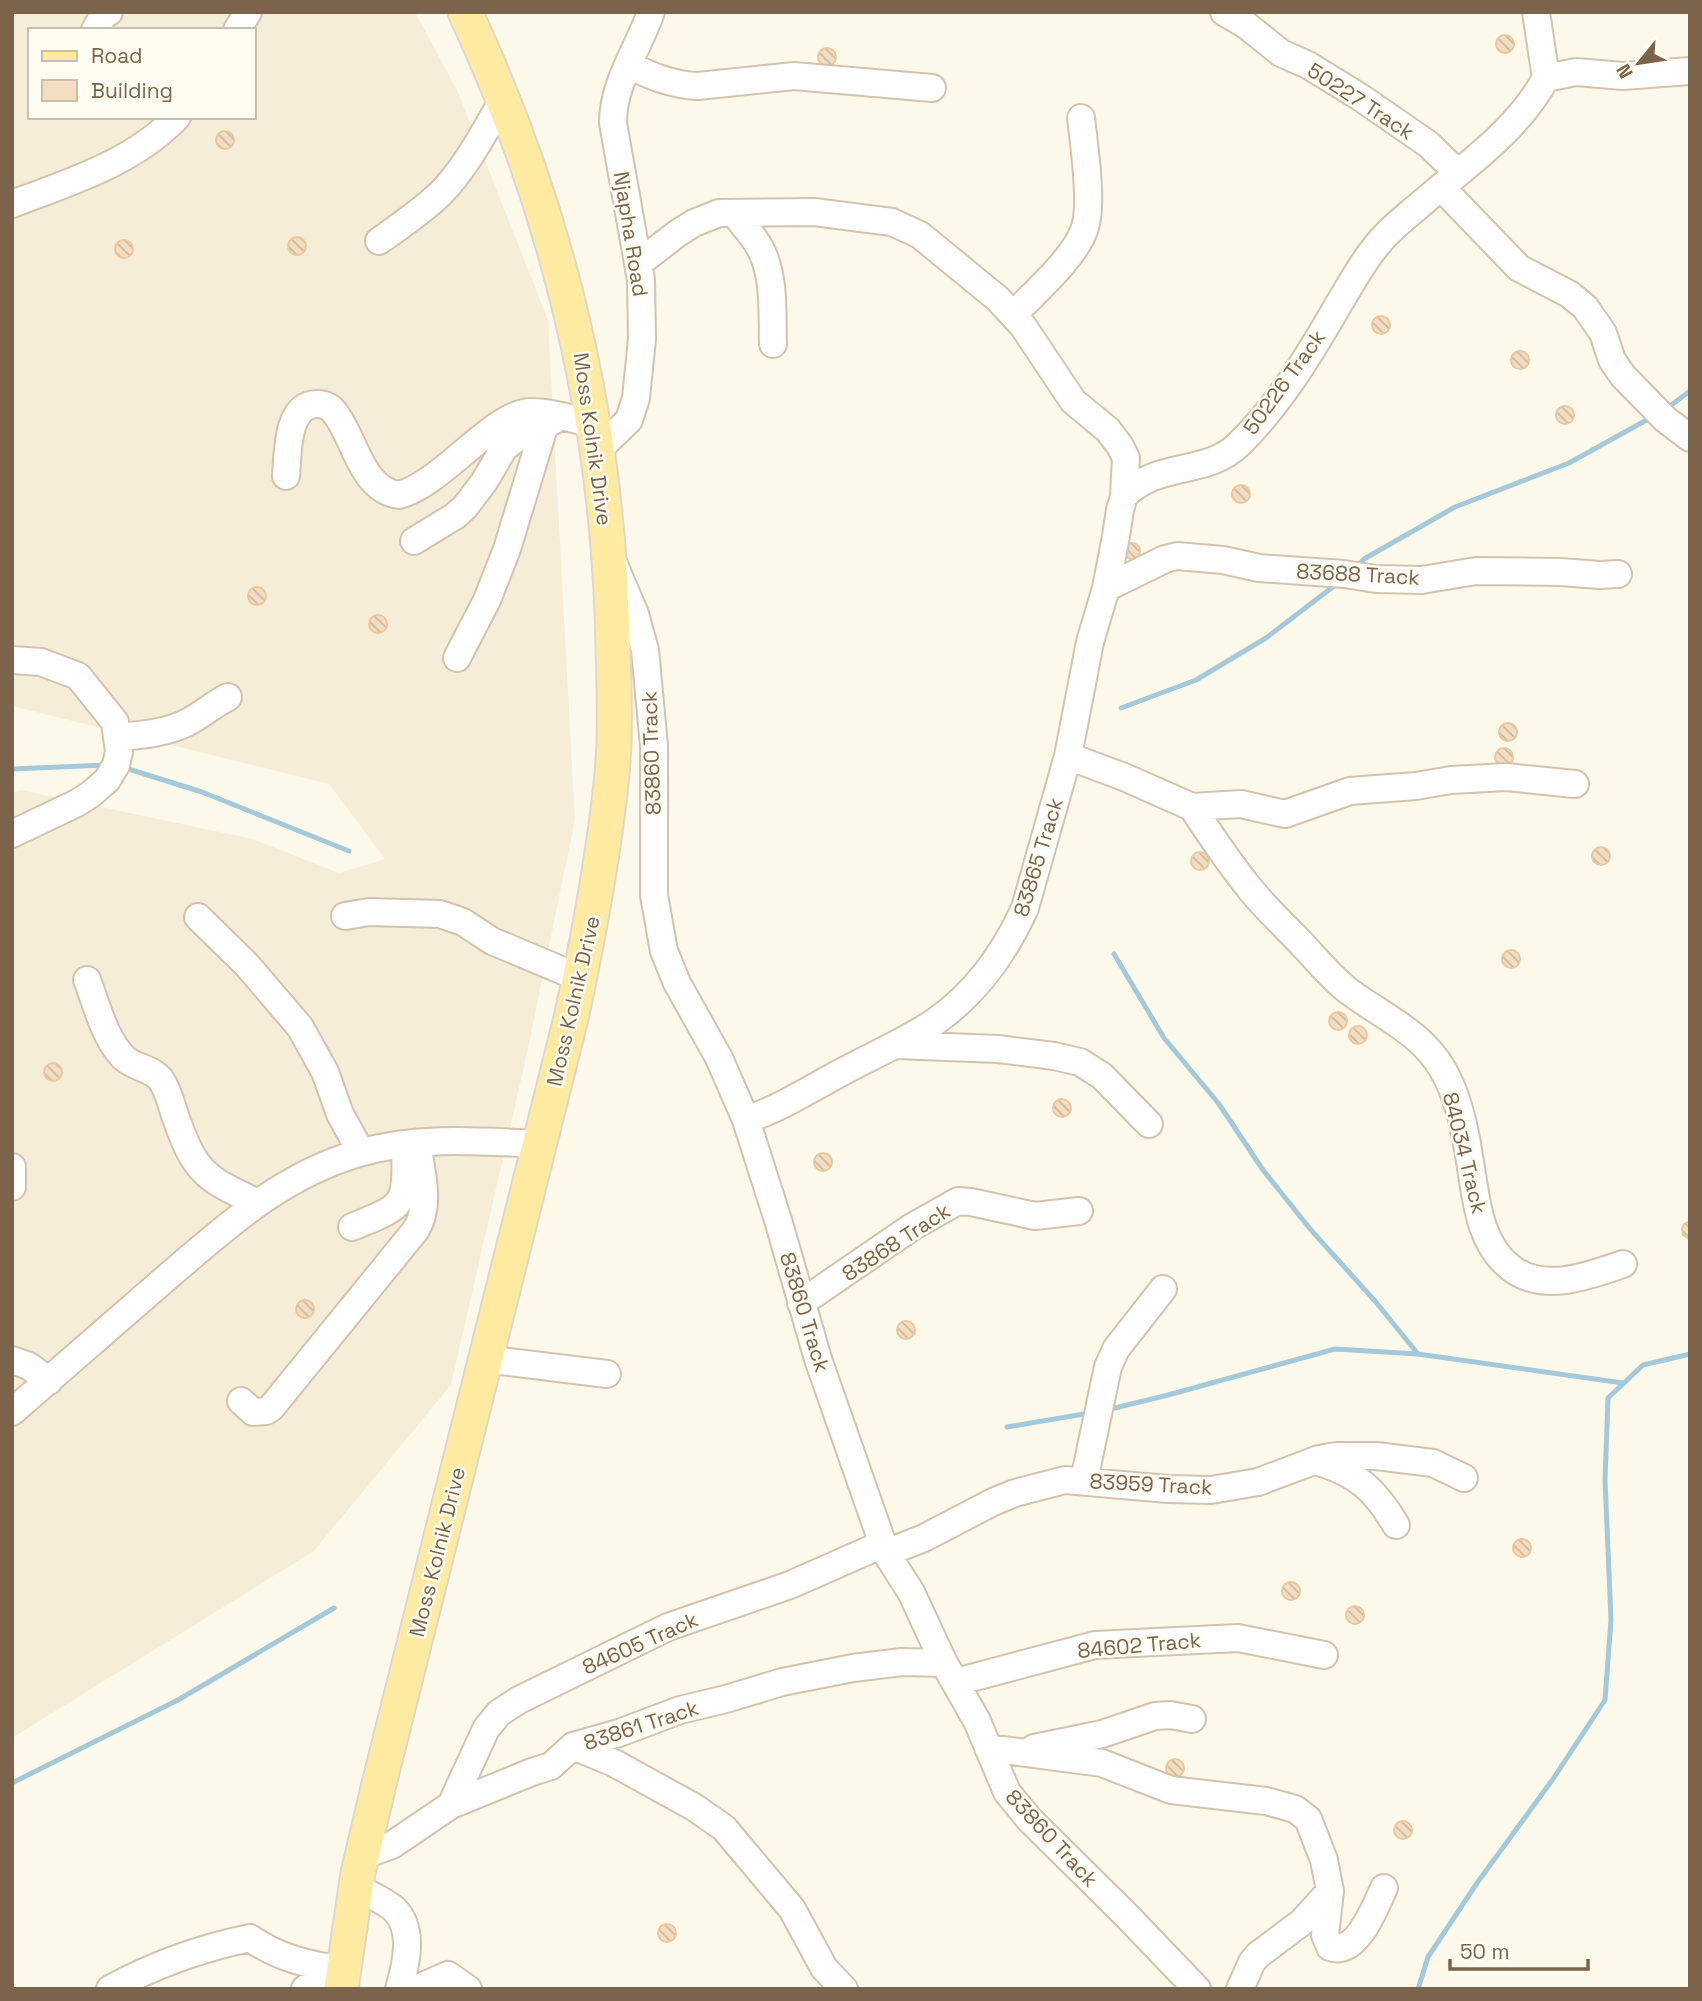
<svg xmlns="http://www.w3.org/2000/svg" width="1702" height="2001" font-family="'Space Grotesk',sans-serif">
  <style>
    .residential { fill: #f6edd8; fill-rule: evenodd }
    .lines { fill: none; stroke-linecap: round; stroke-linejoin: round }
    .stream { stroke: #a3c9db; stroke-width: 5 }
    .building { fill: url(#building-back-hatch); stroke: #e8c8a0; stroke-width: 2 }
    .minor-casing { stroke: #d2c3ae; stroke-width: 30 }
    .major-casing { stroke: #ddd7d0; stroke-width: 37 }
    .minor { stroke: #fff; stroke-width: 26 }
    .major { stroke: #feeba1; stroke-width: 33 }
    .labels { text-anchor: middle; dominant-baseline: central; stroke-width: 5; stroke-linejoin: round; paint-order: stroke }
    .street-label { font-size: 21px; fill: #7b644b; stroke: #fffcf2 }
  </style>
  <defs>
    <pattern id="building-back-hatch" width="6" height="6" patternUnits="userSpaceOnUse" patternTransform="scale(1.75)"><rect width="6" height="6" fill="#f4dec1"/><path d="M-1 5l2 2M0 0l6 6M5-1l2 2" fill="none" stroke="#cbb89f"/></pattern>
  </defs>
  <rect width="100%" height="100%" fill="#fdf9ea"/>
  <path class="residential" d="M 12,12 L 415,12 L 458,92 L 548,320 L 575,820 L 526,1058 L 451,1385 L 314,1551 L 12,1738 L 12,792 L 21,790 L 253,839 L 339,873 L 385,859 L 329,784 L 12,706 ZM 30,30 L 254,30 L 254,117 L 30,117 Z"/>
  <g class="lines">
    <path class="stream" d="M 1666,409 L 1690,391
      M 1356,567 L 1364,559 L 1455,507 L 1569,463 L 1652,417
      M 1121,708 L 1196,680 L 1266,638 L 1338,583
      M 122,767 L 202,792 L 349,851
      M 12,769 L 106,765
      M 1114,954 L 1164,1038 L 1219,1104 L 1263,1170 L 1311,1230 L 1375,1301 L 1418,1354
      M 1107,1410 L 1168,1395 L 1335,1349 L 1418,1354 L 1623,1383
      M 1007,1427 L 1090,1413
      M 12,1783 L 178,1700 L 334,1608
      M 1418,1989 L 1428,1957 L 1477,1883 L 1553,1779 L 1605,1700 L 1611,1620 L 1605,1480 L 1608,1398 L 1643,1365 L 1690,1354"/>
  </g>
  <path class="building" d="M1496 44a9 9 0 1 1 18 0a9 9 0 1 1-18 0Z
    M818 57a9 9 0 1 1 18 0a9 9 0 1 1-18 0Z
    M216 140a9 9 0 1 1 18 0a9 9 0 1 1-18 0Z
    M288 246a9 9 0 1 1 18 0a9 9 0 1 1-18 0Z
    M115 249a9 9 0 1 1 18 0a9 9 0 1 1-18 0Z
    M1372 325a9 9 0 1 1 18 0a9 9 0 1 1-18 0Z
    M1511 360a9 9 0 1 1 18 0a9 9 0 1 1-18 0Z
    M1556 415a9 9 0 1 1 18 0a9 9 0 1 1-18 0Z
    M1232 494a9 9 0 1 1 18 0a9 9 0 1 1-18 0Z
    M1124 551a8 8 0 1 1 16 0a8 8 0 1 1-16 0Z
    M248 596a9 9 0 1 1 18 0a9 9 0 1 1-18 0Z
    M369 624a9 9 0 1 1 18 0a9 9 0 1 1-18 0Z
    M1499 732a9 9 0 1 1 18 0a9 9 0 1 1-18 0Z
    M1495 757a9 9 0 1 1 18 0a9 9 0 1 1-18 0Z
    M1592 856a9 9 0 1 1 18 0a9 9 0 1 1-18 0Z
    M1191 861a9 9 0 1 1 18 0a9 9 0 1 1-18 0Z
    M1502 959a9 9 0 1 1 18 0a9 9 0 1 1-18 0Z
    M1329 1021a9 9 0 1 1 18 0a9 9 0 1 1-18 0Z
    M1349 1035a9 9 0 1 1 18 0a9 9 0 1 1-18 0Z
    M44 1072a9 9 0 1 1 18 0a9 9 0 1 1-18 0Z
    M1053 1108a9 9 0 1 1 18 0a9 9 0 1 1-18 0Z
    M814 1162a9 9 0 1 1 18 0a9 9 0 1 1-18 0Z
    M 1690,1221 L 1690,1239 L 1683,1235 L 1682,1229 L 1684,1224 Z
    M296 1309a9 9 0 1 1 18 0a9 9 0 1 1-18 0Z
    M897 1330a9 9 0 1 1 18 0a9 9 0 1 1-18 0Z
    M1513 1548a9 9 0 1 1 18 0a9 9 0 1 1-18 0Z
    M1282 1591a9 9 0 1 1 18 0a9 9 0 1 1-18 0Z
    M1346 1615a9 9 0 1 1 18 0a9 9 0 1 1-18 0Z
    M1166 1768a9 9 0 1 1 18 0a9 9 0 1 1-18 0Z
    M1394 1830a9 9 0 1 1 18 0a9 9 0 1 1-18 0Z
    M658 1933a9 9 0 1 1 18 0a9 9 0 1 1-18 0Z"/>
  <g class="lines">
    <g class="minor-casing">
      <path id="minor" d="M 1224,12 L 1246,25 L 1281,53 L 1308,65 L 1360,97 L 1428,144 L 1458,173
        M 95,30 L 103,16 L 109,12
        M 237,30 L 248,12
        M 628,65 C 651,76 672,85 698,86 L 794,76 L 932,88
        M 1546,78 L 1576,72 L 1623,76 L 1690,71
        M 1441,187 L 1519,268 L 1569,294 L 1585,307 L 1603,333 L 1612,360 L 1623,376 L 1665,419 L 1690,438
        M 12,204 C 70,182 133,163 177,117
        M 734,213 C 743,225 756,238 762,252 C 775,280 772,314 773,344
        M 379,241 C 400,226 421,212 440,194 C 466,168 484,132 503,100
        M 639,263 L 678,233 L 694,223 L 719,213 L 814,212 L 892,222 L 920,235 L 998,299 L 1023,326 L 1073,401 L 1108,430 L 1120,446 L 1126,458 L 1124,496 L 1120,510 L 1116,536 L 1106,588 L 1090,642 L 1068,756 L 1025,908 C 1005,952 976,993 936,1021 C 907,1041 873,1055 842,1072 C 810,1089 781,1108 746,1120
        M 1013,315 C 1034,293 1077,256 1085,227 C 1093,204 1084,144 1081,118
        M 598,450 L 629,420 L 636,398 L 642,339 L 641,280 L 613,123 C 613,82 638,50 651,12
        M 286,476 C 288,454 286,404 317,404 C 325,404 331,407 335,413 C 355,438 361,490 399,495 C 442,484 492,414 530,412 C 551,412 573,419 593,424
        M 1124,496 C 1157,461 1206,476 1238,445 C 1277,408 1310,354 1337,307 C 1350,286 1361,264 1377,245 C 1388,231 1402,220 1415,209 C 1462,168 1516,133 1546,78 L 1536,12
        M 414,541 L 455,516 L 465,507 L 484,482 L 504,448 L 514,440 L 535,428 L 553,421
        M 613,562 L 635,614 L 645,650 L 654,746 L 654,895 L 664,951 L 677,983 L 719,1058 L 746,1120 L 778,1220 L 818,1359 L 886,1553 L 911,1592 L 944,1663 L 977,1721 L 1007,1792 L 1029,1819 L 1128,1917 L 1197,1989
        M 1106,588 L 1165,559 L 1177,556 L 1223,560 L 1259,568 L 1344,574 L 1376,579 L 1422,580 L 1476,571 L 1560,572 L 1600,575 L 1618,574
        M 457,658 L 487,600 L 507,549 L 545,424
        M 12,660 L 41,662 L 78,676 L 115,722 L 119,752 L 116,765 L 107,780 L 91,794 L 77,803 L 12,834
        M 118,737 C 142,735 168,733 190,721 C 203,714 214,704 228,697
        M 1068,756 L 1124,777 L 1192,807 L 1241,804 L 1285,814 L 1350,791 L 1416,786 L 1451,780 L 1506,777 L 1575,784
        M 1192,807 C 1209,833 1227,860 1247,885 C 1263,906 1283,924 1301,943 C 1316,959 1329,975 1346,989 C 1379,1015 1421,1031 1443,1070 C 1457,1094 1465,1129 1469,1156 C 1476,1194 1477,1242 1511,1268 C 1543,1293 1589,1276 1623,1264
        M 345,916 L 369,912 L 440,914 L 463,922 L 492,941 L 580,978
        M 198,917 L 247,965 L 300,1027 L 325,1072 L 340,1114 L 361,1152
        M 87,980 C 97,1005 104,1038 124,1058 C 135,1068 152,1068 161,1080 C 169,1091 172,1108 177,1121 C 196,1174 207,1179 256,1202
        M 896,1045 L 998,1049 L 1054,1056 L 1080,1062 L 1102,1076 L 1149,1124
        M 12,1167 L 12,1187
        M 352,1227 C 400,1207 408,1208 405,1153
        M 801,1303 L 912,1227 L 958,1201 L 971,1202 L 1035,1216 L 1079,1211
        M 485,1359 L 607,1374
        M 12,1360 L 29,1366 L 49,1381
        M 241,1401 L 253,1412 L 266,1411 L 271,1408 L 415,1231 C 432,1206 421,1171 417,1143
        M 12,1412 C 63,1368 114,1323 165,1279 C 226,1227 280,1176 359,1153 C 417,1136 479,1141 539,1144
        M 1319,1462 C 1358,1474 1375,1490 1396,1525
        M 1084,1480 L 1108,1367 L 1116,1349 L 1163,1289
        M 886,1553 L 924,1538 L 993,1502 L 1015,1493 L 1065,1480 L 1168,1489 L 1211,1490 L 1258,1482 L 1319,1459 L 1336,1456 L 1376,1456 L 1433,1463 L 1464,1478
        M 956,1682 L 1095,1645 L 1238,1638 L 1324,1655
        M 573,1746 L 614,1763 L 694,1807 L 724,1828 L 792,1909 L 824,1968 L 844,1989
        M 988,1748 L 1102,1763 L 1171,1790 L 1266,1801 L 1295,1809 L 1308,1819 L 1324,1860 L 1330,1891 L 1325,1935 L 1330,1947 C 1357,1957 1375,1907 1384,1888
        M 1034,1748 L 1102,1734 L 1155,1716 L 1170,1715 L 1192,1719
        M 451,1805 L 486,1729 L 499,1713 L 519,1700 L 668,1627 L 790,1585 L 883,1544
        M 362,1856 L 392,1845 L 451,1805 L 532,1772 L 551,1766 L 573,1746 L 619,1733 L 680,1710 L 726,1699 L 782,1682 L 853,1668 L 902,1662 L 944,1663
        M 356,1887 C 368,1894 384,1900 394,1909 C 415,1929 406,1965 399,1989
        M 110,1989 C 154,1965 201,1948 250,1938 C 278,1958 310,1965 343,1970
        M 305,1989 L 331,1968
        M 416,1989 L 448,1975 L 468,1989
        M 1240,1989 L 1252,1962 L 1258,1955 L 1302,1922 L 1330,1891"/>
    </g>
    <g class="major-casing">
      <path id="major" d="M 341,1989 L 358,1873 L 379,1784 L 572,1014 C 589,935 604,855 612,774 C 616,732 614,690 613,647 C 609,425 559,213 465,12"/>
    </g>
    <use href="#minor" class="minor"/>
    <use href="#major" class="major"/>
  </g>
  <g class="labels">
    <g class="street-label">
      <text transform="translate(1361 101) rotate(33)">50227 Track</text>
      <text transform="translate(631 234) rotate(81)">Njapha Road</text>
      <text transform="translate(1284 382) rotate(-54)">50226 Track</text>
      <text transform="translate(593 439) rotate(82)">Moss Kolnik Drive</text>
      <text transform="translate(1358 574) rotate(3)">83688 Track</text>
      <text transform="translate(651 753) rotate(-92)">83860 Track</text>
      <text transform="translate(1038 857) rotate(-73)">83865 Track</text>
      <text transform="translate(573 1001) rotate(-77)">Moss Kolnik Drive</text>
      <text transform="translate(1465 1153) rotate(76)">84034 Track</text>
      <text transform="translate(896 1242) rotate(-33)">83868 Track</text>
      <text transform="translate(805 1312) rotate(73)">83860 Track</text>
      <text transform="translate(1151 1484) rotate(3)">83959 Track</text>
      <text transform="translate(437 1552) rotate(-76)">Moss Kolnik Drive</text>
      <text transform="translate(640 1643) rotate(-24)">84605 Track</text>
      <text transform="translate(1139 1645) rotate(-5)">84602 Track</text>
      <text transform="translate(641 1725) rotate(-18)">83861 Track</text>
      <text transform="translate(1052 1838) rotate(47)">83860 Track</text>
    </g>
  </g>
  <rect width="1702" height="2001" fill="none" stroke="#7b644b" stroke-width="28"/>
  <rect x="28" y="28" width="228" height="91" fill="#fffcf2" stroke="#cabfaf" stroke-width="2"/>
  <rect x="42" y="51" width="35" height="10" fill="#feeba1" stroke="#cabfaf" stroke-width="2"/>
  <text x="91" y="63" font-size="21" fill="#7b644b">Road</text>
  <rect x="42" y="80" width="35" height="21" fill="#f4dec1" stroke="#cabfaf" stroke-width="2"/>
  <text x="91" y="98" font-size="21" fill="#7b644b">Building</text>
  <g transform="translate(1639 63) rotate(240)" stroke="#fffcf2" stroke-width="5" paint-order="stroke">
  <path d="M0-5L12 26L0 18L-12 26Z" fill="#7b644b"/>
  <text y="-10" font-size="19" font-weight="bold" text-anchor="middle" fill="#7b644b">N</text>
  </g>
  <path d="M1450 1959v10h138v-10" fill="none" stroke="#7b644b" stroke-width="3.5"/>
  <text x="1460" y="1959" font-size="21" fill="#7b644b" stroke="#fffcf2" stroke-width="5" paint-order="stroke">50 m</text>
</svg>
